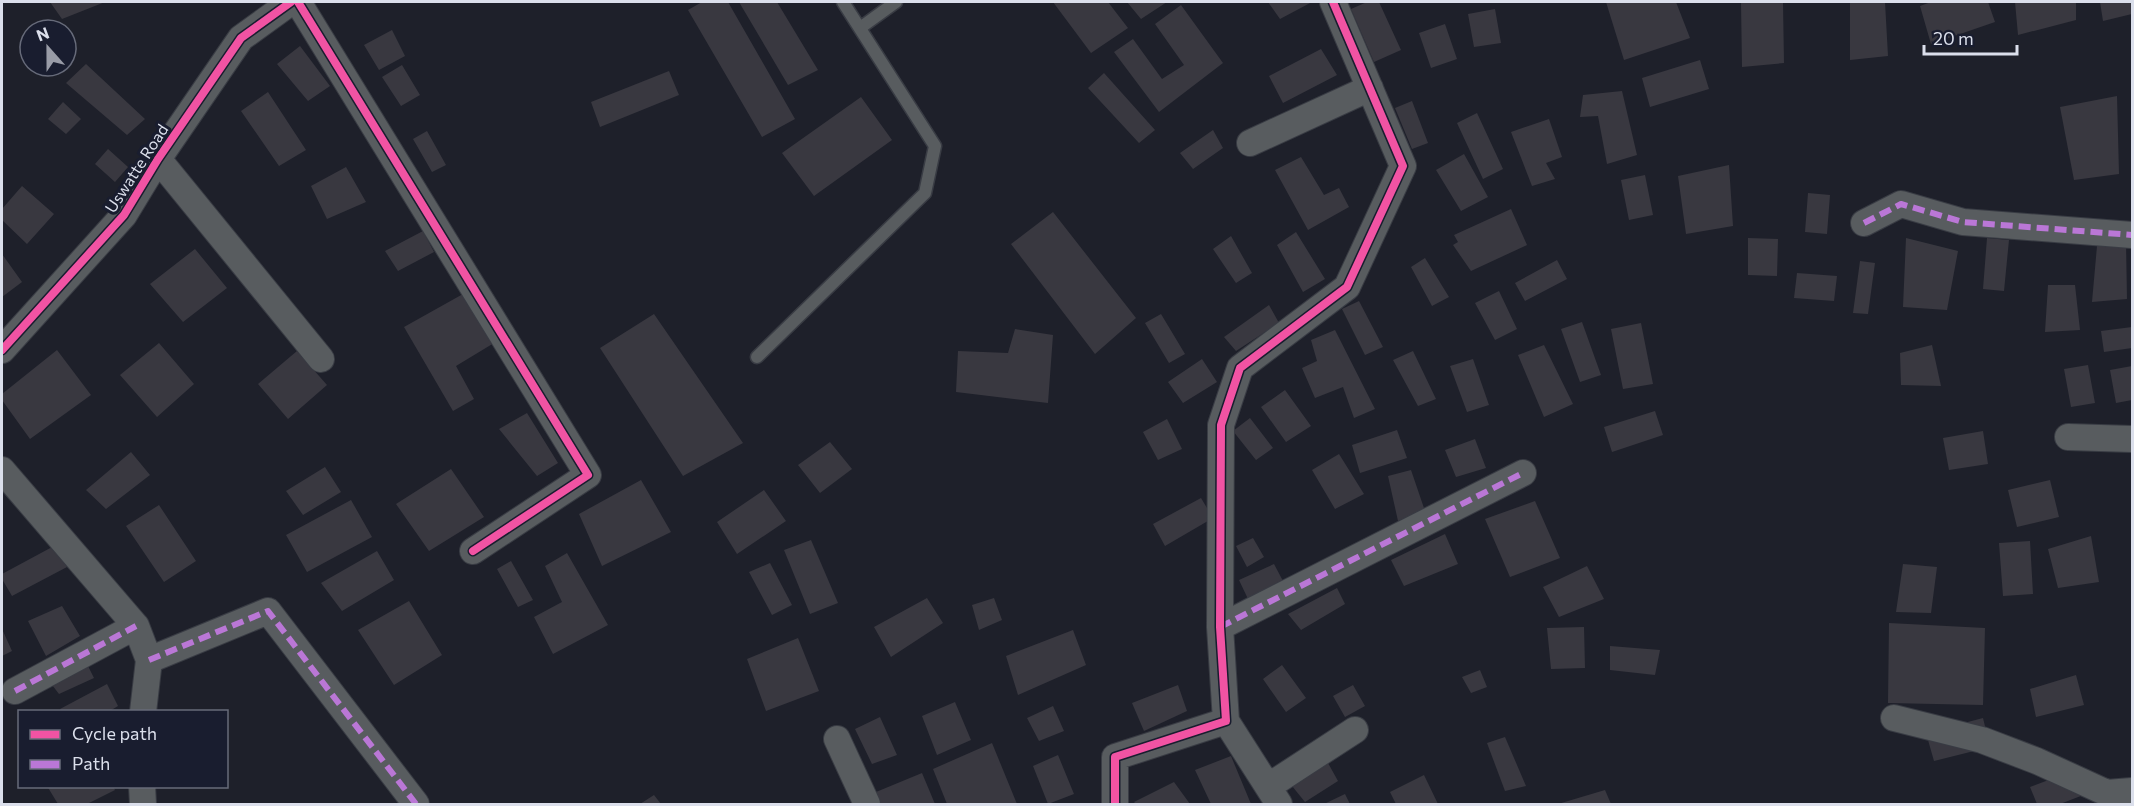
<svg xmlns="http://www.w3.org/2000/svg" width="2134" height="806" font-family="Commissioner,sans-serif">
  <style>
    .building { fill: #393840 }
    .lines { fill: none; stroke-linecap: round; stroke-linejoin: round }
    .service-casing { stroke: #393c44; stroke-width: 15 }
    .minor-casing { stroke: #393c44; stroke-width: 28 }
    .service { stroke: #585c5f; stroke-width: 12 }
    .minor { stroke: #585c5f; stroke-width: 26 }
    .quiet { stroke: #ba77d6; stroke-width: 6; stroke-dasharray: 12 6; stroke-linecap: butt }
    .cycleway-casing { stroke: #191d2f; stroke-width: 11 }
    .cycleway { stroke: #f153a3; stroke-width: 8 }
    .labels { text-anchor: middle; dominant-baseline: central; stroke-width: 6; stroke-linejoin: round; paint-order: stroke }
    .street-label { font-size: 16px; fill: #dbdfeb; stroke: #191d2f }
  </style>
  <rect width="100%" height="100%" fill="#1e202a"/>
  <path class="building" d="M 50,2 L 105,2 L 62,19 Z
    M 702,2 L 728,2 L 795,119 L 762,137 L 688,10 Z
    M 739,2 L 777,2 L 818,70 L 788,85 Z
    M 1053,2 L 1108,2 L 1128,28 L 1091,53 Z
    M 1127,2 L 1167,2 L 1141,19 Z
    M 1268,2 L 1312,2 L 1280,19 Z
    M 1367,2 L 1379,2 L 1401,50 L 1374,62 L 1351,9 Z
    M 1606,2 L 1676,2 L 1690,38 L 1624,60 Z
    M 1850,2 L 1885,2 L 1888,56 L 1850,60 Z
    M 1931,2 L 1988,2 L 1995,22 L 1931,44 L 1920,6 Z
    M 2015,2 L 2076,2 L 2076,20 L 2018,35 Z
    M 2100,2 L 2132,2 L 2132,14 L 2103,21 Z
    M 1741,3 L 1783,3 L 1784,63 L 1742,67 Z
    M 1181,5 L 1223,63 L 1159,112 L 1114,52 L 1133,39 L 1162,79 L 1184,65 L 1155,24 Z
    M 1495,9 L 1501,43 L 1474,47 L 1468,14 Z
    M 1445,24 L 1457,59 L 1431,68 L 1419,33 Z
    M 392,30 L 405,56 L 379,70 L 364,45 Z
    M 300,46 L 330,86 L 308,101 L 277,64 Z
    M 1321,49 L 1337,75 L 1283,103 L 1269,76 Z
    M 1700,60 L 1709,89 L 1650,107 L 1642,78 Z
    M 86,64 L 145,119 L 127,135 L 66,83 Z
    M 402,65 L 420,95 L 401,106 L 382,77 Z
    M 669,71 L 679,95 L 600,127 L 591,102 Z
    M 1104,73 L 1155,130 L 1139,143 L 1088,88 Z
    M 1622,91 L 1637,155 L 1607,164 L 1598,116 L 1580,117 L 1583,95 Z
    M 268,92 L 306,150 L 279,166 L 241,111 Z
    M 2117,96 L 2119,174 L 2074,180 L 2060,107 Z
    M 861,97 L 892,140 L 814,196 L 782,153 Z
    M 1412,101 L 1428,143 L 1412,149 L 1395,108 Z
    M 63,102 L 81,119 L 66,134 L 48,119 Z
    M 1477,113 L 1503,169 L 1483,179 L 1457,123 Z
    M 1549,119 L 1562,157 L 1546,163 L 1555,179 L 1532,186 L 1511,132 Z
    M 1213,130 L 1223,148 L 1193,169 L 1180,153 Z
    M 427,131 L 446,165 L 432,172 L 413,139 Z
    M 108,149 L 128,167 L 115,182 L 95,164 Z
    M 1464,154 L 1488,197 L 1461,211 L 1436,170 Z
    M 1301,157 L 1324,195 L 1339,188 L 1349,207 L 1308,230 L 1275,170 Z
    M 1729,165 L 1733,226 L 1686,234 L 1678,176 Z
    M 346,167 L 366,202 L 327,219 L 311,186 Z
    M 1645,175 L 1653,215 L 1629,220 L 1621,180 Z
    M 22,186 L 54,214 L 27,244 L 2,220 L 2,209 Z
    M 1808,193 L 1830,195 L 1827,234 L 1805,232 Z
    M 1511,209 L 1527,245 L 1471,271 L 1453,245 L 1458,242 L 1454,235 Z
    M 1053,212 L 1136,318 L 1095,354 L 1011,244 Z
    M 423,231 L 434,252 L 398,271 L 385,251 Z
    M 1296,232 L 1325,279 L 1303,292 L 1277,245 Z
    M 1231,236 L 1252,273 L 1236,283 L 1213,249 Z
    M 1748,238 L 1778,239 L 1777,276 L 1748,275 Z
    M 1906,238 L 1958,251 L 1947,310 L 1903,307 Z
    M 1987,238 L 2009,240 L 2004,291 L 1983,289 Z
    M 2126,242 L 2127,299 L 2092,302 L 2097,246 Z
    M 195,249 L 227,288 L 183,322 L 150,284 Z
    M 2,254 L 22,282 L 2,297 Z
    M 1425,258 L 1449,297 L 1432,306 L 1411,267 Z
    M 1557,260 L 1567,279 L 1525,301 L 1515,283 Z
    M 1860,261 L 1875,263 L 1868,314 L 1853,313 Z
    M 1797,273 L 1837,276 L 1834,301 L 1794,298 Z
    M 2048,285 L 2075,285 L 2080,330 L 2045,332 Z
    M 1499,291 L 1517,329 L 1495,340 L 1475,303 Z
    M 463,294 L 494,343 L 456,366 L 474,399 L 453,411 L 404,327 Z
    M 1359,301 L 1383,347 L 1365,355 L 1342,309 Z
    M 1269,305 L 1279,323 L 1236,351 L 1224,337 Z
    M 654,314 L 743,443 L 683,476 L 600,348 Z
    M 1161,314 L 1185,354 L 1169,363 L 1145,323 Z
    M 1582,322 L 1601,375 L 1580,382 L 1561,329 Z
    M 1641,323 L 1653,384 L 1623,389 L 1611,329 Z
    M 2132,327 L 2132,348 L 2104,352 L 2101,331 Z
    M 1015,329 L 1053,335 L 1048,403 L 956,392 L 958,351 L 1008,353 Z
    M 1335,330 L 1375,409 L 1354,418 L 1343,387 L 1315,398 L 1302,368 L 1317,361 L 1311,340 Z
    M 159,343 L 194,384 L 157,417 L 120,375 Z
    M 1544,345 L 1573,404 L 1544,417 L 1518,355 Z
    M 1932,345 L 1941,386 L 1901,385 L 1900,353 Z
    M 57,350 L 91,395 L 30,439 L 2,400 L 2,394 Z
    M 297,351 L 327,385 L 288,419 L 258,384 Z
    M 1413,351 L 1436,399 L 1418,406 L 1393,360 Z
    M 1202,359 L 1217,382 L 1183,403 L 1168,382 Z
    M 1473,359 L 1489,405 L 1467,412 L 1450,366 Z
    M 2088,365 L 2095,403 L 2071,407 L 2064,369 Z
    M 2132,366 L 2132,400 L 2116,403 L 2110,370 Z
    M 1285,390 L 1311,426 L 1286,442 L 1261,407 Z
    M 1655,411 L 1663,435 L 1612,452 L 1604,427 Z
    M 527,413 L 558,463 L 537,476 L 499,429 Z
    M 1250,418 L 1273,448 L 1256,460 L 1233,431 Z
    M 1167,419 L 1182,449 L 1158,460 L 1143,432 Z
    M 1397,430 L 1407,458 L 1360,473 L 1352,445 Z
    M 1983,431 L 1988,464 L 1949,470 L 1943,438 Z
    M 1475,439 L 1486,468 L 1456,477 L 1445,450 Z
    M 830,442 L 852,469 L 820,493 L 798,465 Z
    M 131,452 L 150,475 L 106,509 L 86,490 Z
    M 1339,454 L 1364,494 L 1335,509 L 1312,470 Z
    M 325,467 L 341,492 L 303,515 L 286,491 Z
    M 451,469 L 484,517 L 429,551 L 396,504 Z
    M 1411,470 L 1425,511 L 1398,521 L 1388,476 Z
    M 641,480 L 671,532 L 602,566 L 579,514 Z
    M 2050,480 L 2059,517 L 2017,527 L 2008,490 Z
    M 764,490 L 786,521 L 737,554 L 717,522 Z
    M 1201,498 L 1213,518 L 1165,546 L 1153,524 Z
    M 351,500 L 372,537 L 307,572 L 286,535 Z
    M 1535,501 L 1560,558 L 1510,577 L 1485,519 Z
    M 159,505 L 196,561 L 164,582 L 126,526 Z
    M 1445,534 L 1458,564 L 1404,586 L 1391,560 Z
    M 2091,536 L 2099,582 L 2058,588 L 2048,549 Z
    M 1253,538 L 1264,557 L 1247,567 L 1236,546 Z
    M 811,540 L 838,603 L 810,614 L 784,550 Z
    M 2030,541 L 2033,594 L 2003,596 L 1999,543 Z
    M 54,546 L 67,567 L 12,596 L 2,579 L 2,574 Z
    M 377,551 L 394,580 L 342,611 L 321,583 Z
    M 567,553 L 608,625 L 553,654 L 534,617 L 562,602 L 545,566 Z
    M 511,561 L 533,600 L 518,607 L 497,569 Z
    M 770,563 L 792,605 L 772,615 L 749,572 Z
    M 1274,564 L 1283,581 L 1248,599 L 1239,580 Z
    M 1903,564 L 1937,567 L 1931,613 L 1896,612 Z
    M 1587,566 L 1604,599 L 1559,617 L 1543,587 Z
    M 1337,588 L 1345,604 L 1301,630 L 1288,614 Z
    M 927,598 L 943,623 L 891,657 L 874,627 Z
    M 994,598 L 1002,620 L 979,630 L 972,605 Z
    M 409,601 L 442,655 L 394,685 L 358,630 Z
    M 62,606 L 80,636 L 46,656 L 28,621 Z
    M 1889,623 L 1985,628 L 1983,705 L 1888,703 Z
    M 1584,627 L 1585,668 L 1551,669 L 1547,628 Z
    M 2,629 L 12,651 L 2,656 Z
    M 1073,630 L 1086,665 L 1018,695 L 1006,656 Z
    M 798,638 L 819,691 L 766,711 L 747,659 Z
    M 1610,646 L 1660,650 L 1655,675 L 1610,670 Z
    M 87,664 L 94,678 L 59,694 L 49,681 Z
    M 1282,665 L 1306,698 L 1286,712 L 1263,679 Z
    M 1480,670 L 1487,687 L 1471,693 L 1462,677 Z
    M 2076,675 L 2084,705 L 2036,717 L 2030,689 Z
    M 107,684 L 118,706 L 108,712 L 62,712 L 60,709 Z
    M 1178,685 L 1187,711 L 1144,731 L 1132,703 Z
    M 1353,685 L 1365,706 L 1345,717 L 1333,696 Z
    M 955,702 L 971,740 L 937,755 L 922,716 Z
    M 1053,706 L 1064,731 L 1039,741 L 1027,718 Z
    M 880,717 L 897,755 L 872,764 L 855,729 Z
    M 1983,718 L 1990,747 L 1934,761 L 1926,733 Z
    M 1505,737 L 1526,786 L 1505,791 L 1487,743 Z
    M 992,743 L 1017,804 L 947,804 L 933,769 Z
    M 1058,755 L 1074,794 L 1048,804 L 1033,766 Z
    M 1231,756 L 1251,804 L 1211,804 L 1195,770 Z
    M 1328,763 L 1338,781 L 1305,802 L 1292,786 Z
    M 2075,770 L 2086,794 L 2060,804 L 2037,804 L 2030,787 Z
    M 922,773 L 935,804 L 881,804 L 876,792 Z
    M 1424,775 L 1438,804 L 1396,804 L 1390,792 Z
    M 1174,782 L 1190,804 L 1136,804 L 1134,802 Z
    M 47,786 L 113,786 L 115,790 L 87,804 L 58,804 Z
    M 1605,790 L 1611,804 L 1558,804 Z
    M 1345,794 L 1350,804 L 1324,804 Z
    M 654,795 L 661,804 L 640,804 Z"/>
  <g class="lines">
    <g class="service-casing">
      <path id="service" d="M 860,28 L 896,2
        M 757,357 L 925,193 L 935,146 L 843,2"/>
    </g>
    <g class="minor-casing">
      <path id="minor" d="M 298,2 L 588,475 L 473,551
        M 1250,143 L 1370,88
        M 158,159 L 321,359
        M 1864,223 L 1901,204 L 1963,222 L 2132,235
        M 2,350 L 124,215 L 158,159 L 241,38 L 291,2
        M 2068,437 L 2132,439
        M 2,470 L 136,626 L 149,660 L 143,712
        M 1220,627 L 1523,473
        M 149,660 L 268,611 L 416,804
        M 15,691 L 136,626
        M 1894,718 L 1982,740 L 2037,761 L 2107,793 L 2132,791
        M 1226,721 L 1279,804
        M 837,739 L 867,804
        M 142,786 L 143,804
        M 1269,786 L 1355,730
        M 1115,804 L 1115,757 L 1226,721 L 1220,627 L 1221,425 L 1240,368 L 1347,287 L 1403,166 L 1333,2"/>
    </g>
    <use href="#service" class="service"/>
    <use href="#minor" class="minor"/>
    <path class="quiet" d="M 1864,223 L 1901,204 L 1963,222 L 2132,235
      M 1220,627 L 1523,473
      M 149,660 L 268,611 L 416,804
      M 15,691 L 136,626"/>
    <g class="cycleway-casing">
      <path id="cycleway" d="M 298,2 L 588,475 L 473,551
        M 2,350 L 124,215 L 158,159 L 241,38 L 291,2
        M 1115,804 L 1115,757 L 1226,721 L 1220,627 L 1221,425 L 1240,368 L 1347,287 L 1403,166 L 1333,2"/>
    </g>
    <use href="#cycleway" class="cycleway"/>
  </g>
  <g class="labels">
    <g class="street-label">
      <text transform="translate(136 168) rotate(-57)">Uswatte Road</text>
    </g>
  </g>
  <rect width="2134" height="806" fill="none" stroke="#dbdfeb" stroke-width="6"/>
  <rect x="18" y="710" width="210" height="78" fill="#191d2f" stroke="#676b7a" stroke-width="1.5"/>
  <rect x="30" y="730" width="30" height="9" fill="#f153a3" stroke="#676b7a" stroke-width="1.5"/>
  <text x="72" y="740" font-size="18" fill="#dbdfeb">Cycle path</text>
  <rect x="30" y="760" width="30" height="9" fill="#ba77d6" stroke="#676b7a" stroke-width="1.5"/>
  <text x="72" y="770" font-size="18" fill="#dbdfeb">Path</text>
  <g transform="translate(48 48) rotate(339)"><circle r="28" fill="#191d2f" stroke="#676b7a" stroke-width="1.5"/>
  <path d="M0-4.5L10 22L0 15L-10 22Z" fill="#999ca7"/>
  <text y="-9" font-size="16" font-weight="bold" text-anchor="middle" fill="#dbdfeb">N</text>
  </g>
  <path d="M1924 45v9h93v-9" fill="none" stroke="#dbdfeb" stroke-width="3"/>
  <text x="1933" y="45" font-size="18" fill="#dbdfeb" stroke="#191d2f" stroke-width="4.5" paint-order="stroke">20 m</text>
</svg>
